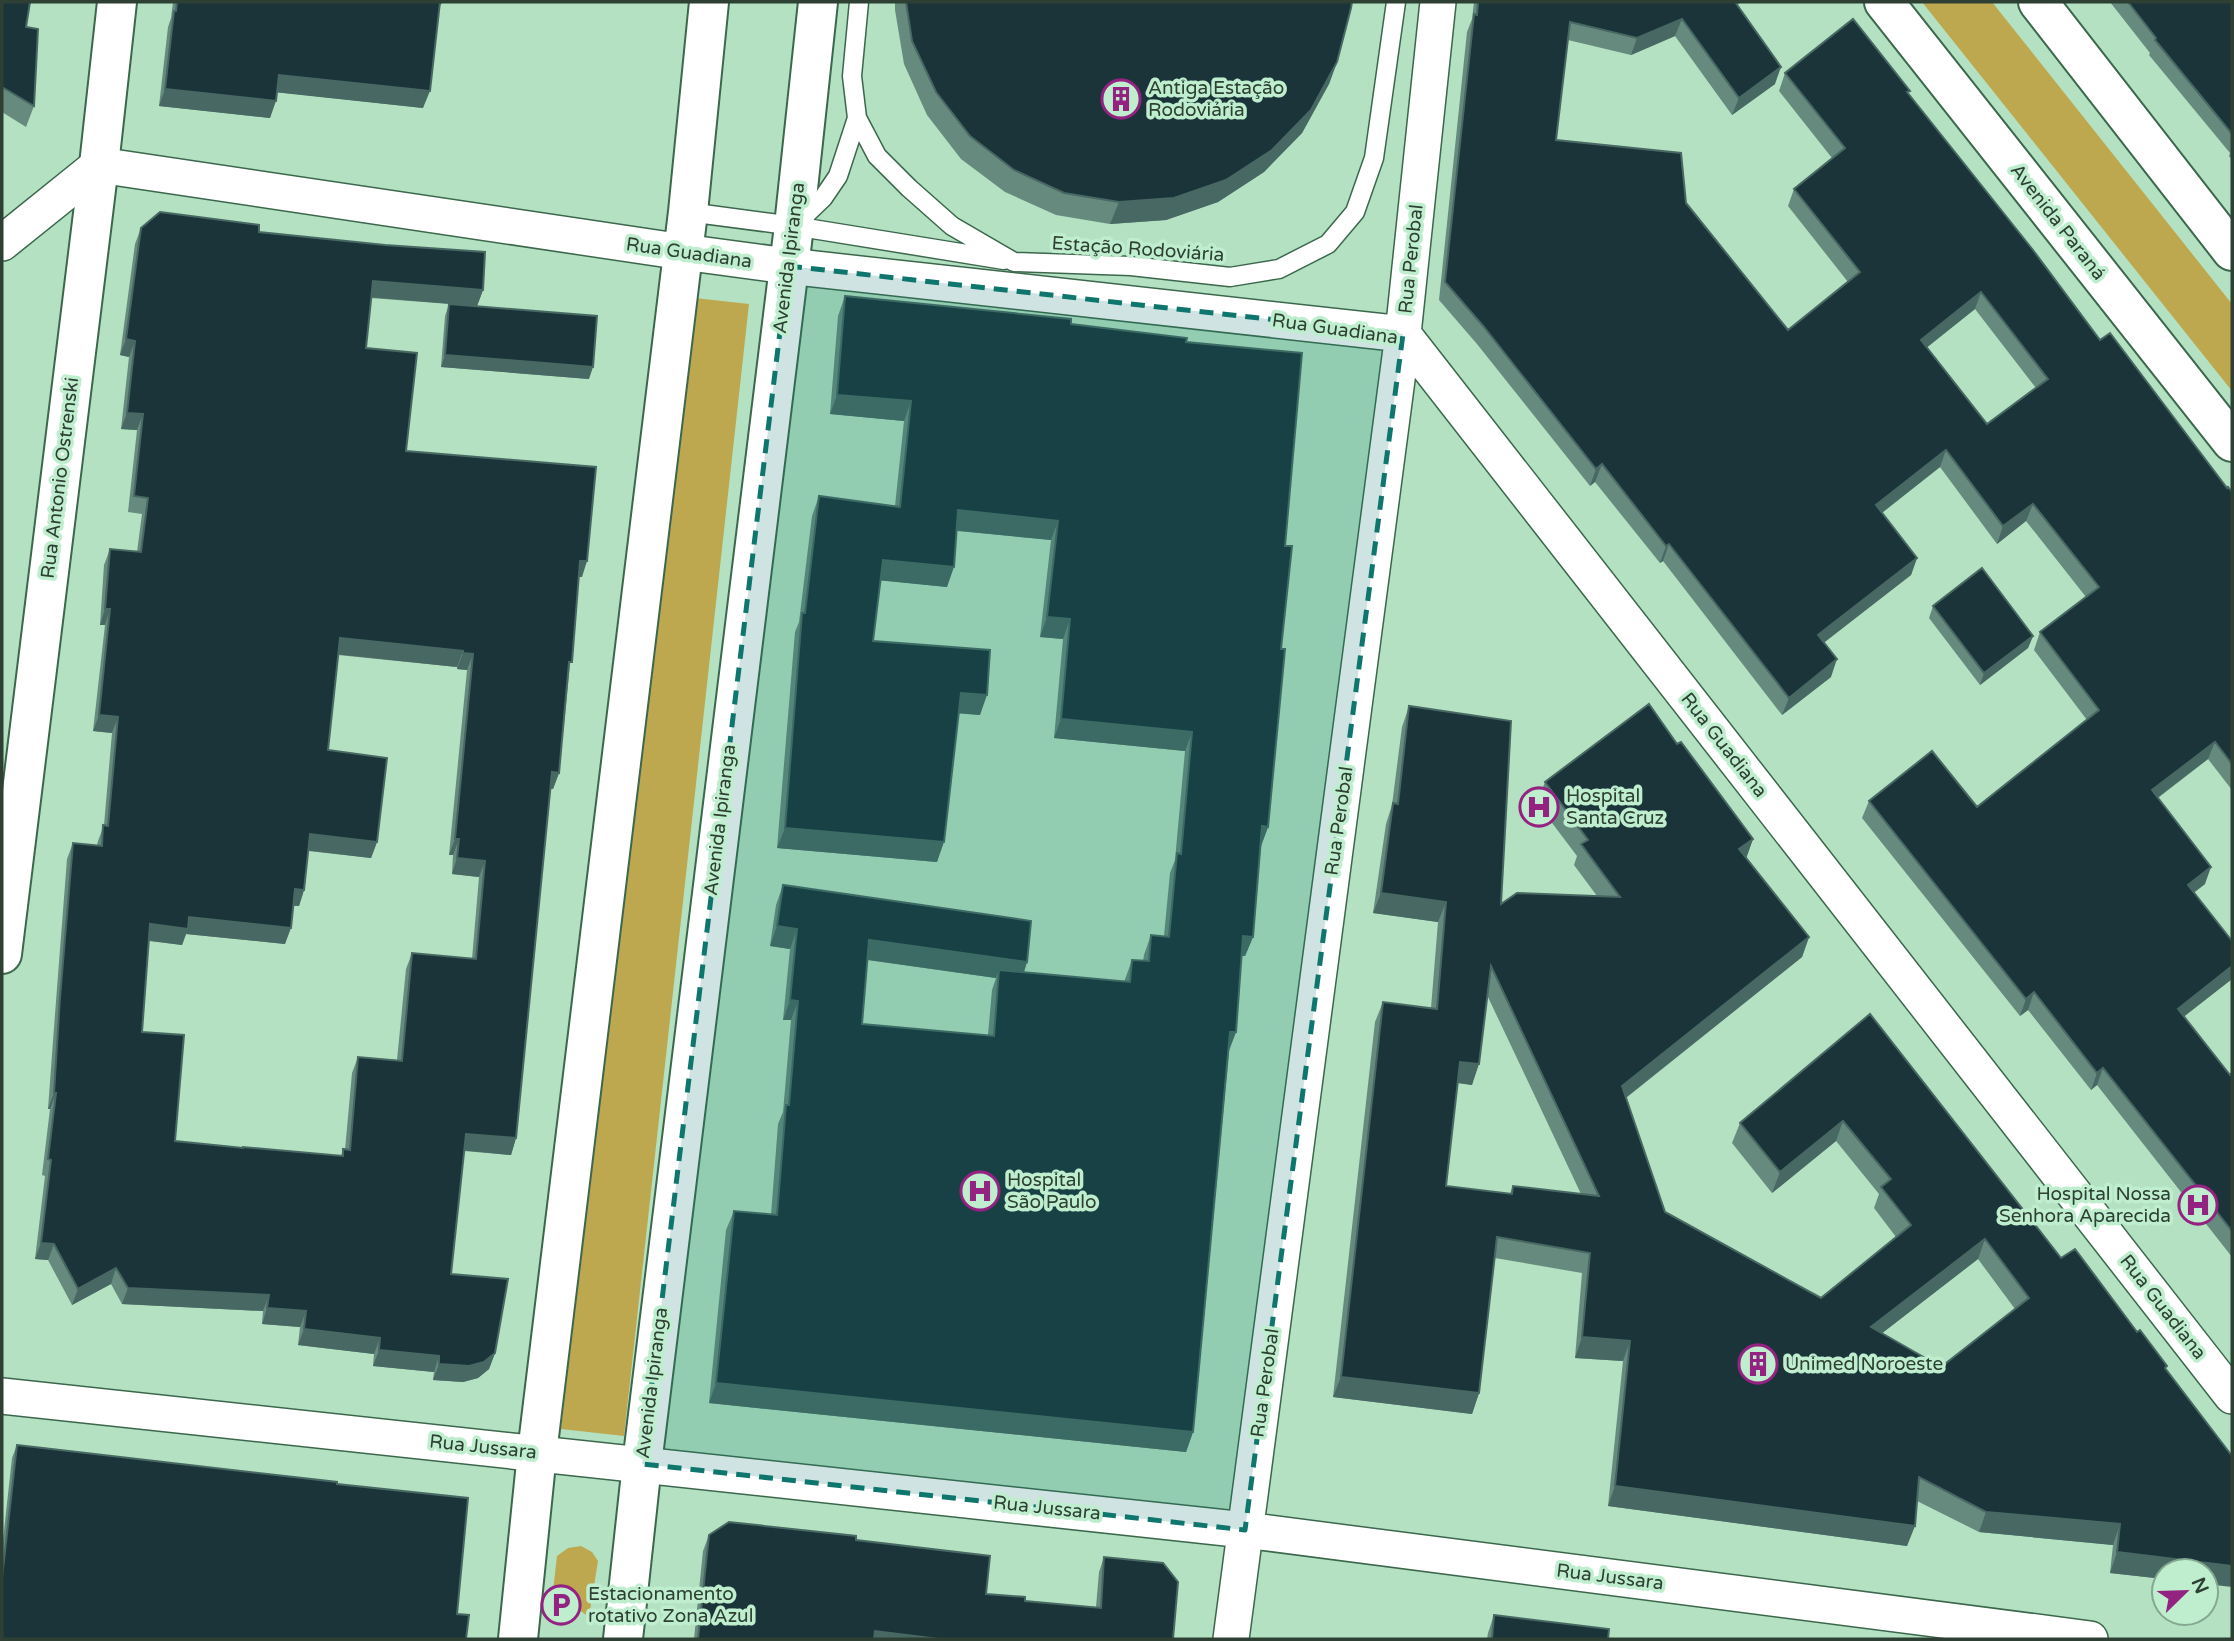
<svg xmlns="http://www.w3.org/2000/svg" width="2234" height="1641" font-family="'Varela Round',sans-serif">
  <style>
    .green { fill: #bea84f }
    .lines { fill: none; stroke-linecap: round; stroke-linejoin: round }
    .service-casing { stroke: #3c674c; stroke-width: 21 }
    .minor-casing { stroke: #3c674c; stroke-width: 38 }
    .tertiary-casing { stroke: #3c674c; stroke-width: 42 }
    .service { stroke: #fff; stroke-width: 18 }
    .minor { stroke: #fff; stroke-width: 35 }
    .tertiary { stroke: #fff; stroke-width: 38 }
    .wall { fill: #668a7e; fill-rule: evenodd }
    .shaded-wall { fill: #486863 }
    .building { fill: #1a343a; stroke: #486863; stroke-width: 2; fill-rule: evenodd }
    .marked { fill: #0f766e; fill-opacity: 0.2; stroke: #0f766e; stroke-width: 5; stroke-dasharray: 14 9; stroke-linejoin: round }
    .labels { text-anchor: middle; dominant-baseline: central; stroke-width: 7; stroke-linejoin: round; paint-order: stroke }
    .poi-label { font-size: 19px; fill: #2d4033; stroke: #bfeecf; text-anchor: start }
    .street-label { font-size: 19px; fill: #2d4033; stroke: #bfeecf }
  </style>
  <rect width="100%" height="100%" fill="#b3e1c2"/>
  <path class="green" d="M 1922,2 L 1992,2 L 2232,304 L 2232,391 Z
    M 686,297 L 749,304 L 624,1436 L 561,1429 Z
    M 581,1546 L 592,1552 L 598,1561 L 589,1617 L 553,1591 L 557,1556 L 568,1548 Z"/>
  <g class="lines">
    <g class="service-casing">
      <path id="service" d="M 859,2 L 852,76 L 857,118 L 877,156 L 909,188 L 952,226 L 1014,262 L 1131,266 L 1230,277 L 1279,269 L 1328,244 L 1355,212 L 1374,158 L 1396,2
        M 688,212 L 794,226 L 1004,260
        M 799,221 L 823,198 L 838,176 L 857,118"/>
    </g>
    <g class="minor-casing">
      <path id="minor" d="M 2,243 L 99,165 L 683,252 L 788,266 L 1403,334 L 2232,1396
        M 2,1396 L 1245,1530 L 2090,1639
        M 1231,1639 L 1403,334 L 1438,2"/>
    </g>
    <g class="tertiary-casing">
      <path id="tertiary" d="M 1884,2 L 2232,442
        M 2038,2 L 2232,251
        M 2,954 L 99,165 L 117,2
        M 518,1639 L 537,1453 L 688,212 L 709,2
        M 623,1639 L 642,1464 L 794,226 L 818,2"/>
    </g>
    <use href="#service" class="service"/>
    <use href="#minor" class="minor"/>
    <use href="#tertiary" class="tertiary"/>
  </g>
  <path class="wall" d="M 2,2 L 26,27 L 34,106 L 26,127 L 2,112 Z
    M 173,2 L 443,2 L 439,7 L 423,108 L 277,92 L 270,118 L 159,106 L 168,27 L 171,18 Z
    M 895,2 L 1352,2 L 1337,62 L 1329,84 L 1302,133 L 1264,172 L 1218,202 L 1166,220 L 1110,224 L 1056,215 L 1005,192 L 961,159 L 927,115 L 904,64 L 895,10 Z
    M 1474,2 L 1741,2 L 1737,5 L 1775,84 L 1732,115 L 1675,36 L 1631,55 L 1568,40 L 1556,140 L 1686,203 L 1788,330 L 1848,282 L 1788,206 L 1794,189 L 1832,158 L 1779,91 L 1785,73 L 1910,91 L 1908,94 L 2100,340 L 2227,488 L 2232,492 L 2232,790 L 2208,759 L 2158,798 L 2205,884 L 2194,892 L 2232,941 L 2232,979 L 2184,1016 L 2230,1075 L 2232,1073 L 2232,1257 L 2097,1085 L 2091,1090 L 2028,1010 L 2020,1016 L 1862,818 L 1869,801 L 1977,807 L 2087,720 L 2034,650 L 2040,632 L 2086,597 L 2026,521 L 1997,544 L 1940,467 L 1882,513 L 1917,558 L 1911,575 L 1824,642 L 1831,677 L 1782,715 L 1663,561 L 1660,563 L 1595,482 L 1590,486 L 1477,344 L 1439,300 L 1467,32 L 1472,19 ZM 1975,309 L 2036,388 L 1987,424 L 1927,347 Z
    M 2110,2 L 2232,2 L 2232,160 L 2229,156 L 2230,153 L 2149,55 L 2150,53 Z
    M 141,228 L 259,232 L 483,290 L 477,306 L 589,379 L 441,367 L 445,316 L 449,304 L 371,298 L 366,348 L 406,451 L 582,577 L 579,577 L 559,773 L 553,789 L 550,789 L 516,1138 L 511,1155 L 464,1151 L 451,1274 L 495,1353 L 489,1369 L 478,1378 L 463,1382 L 433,1380 L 434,1372 L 373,1366 L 374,1354 L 298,1345 L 300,1327 L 262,1324 L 263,1311 L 122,1304 L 111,1284 L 72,1305 L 48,1260 L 35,1259 L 45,1176 L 42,1175 L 50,1109 L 48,1109 L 55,1014 L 67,859 L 73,843 L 97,845 L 98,841 L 104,825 L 112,733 L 93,731 L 105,625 L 100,625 L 104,565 L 110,549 L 137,552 L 142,514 L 128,512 L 137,430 L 121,429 L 129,357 L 120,355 L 135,244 ZM 338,655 L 457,667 L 457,669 L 467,670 L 449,855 L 453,855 L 452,874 L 479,877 L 472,959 L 412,953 L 406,969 L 397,1060 L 358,1057 L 352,1073 L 345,1150 L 343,1149 L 341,1156 L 243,1148 L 175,1141 L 142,1032 L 149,941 L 182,945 L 186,934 L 285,944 L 293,906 L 299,906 L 304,890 L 308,851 L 371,858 L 377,842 L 328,750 Z
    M 845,296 L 1071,324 L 1186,342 L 1285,546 L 1281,649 L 1268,827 L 1261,846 L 1253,937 L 1245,956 L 1241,956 L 1236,1032 L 1229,1051 L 1193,1432 L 1186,1452 L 709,1403 L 726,1230 L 734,1211 L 771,1215 L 778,1124 L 783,1112 L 791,1020 L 783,1020 L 790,949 L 770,946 L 776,905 L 783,885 L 1027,962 L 1024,973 L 1124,982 L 1132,960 L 1143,961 L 1144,955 L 1151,935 L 1164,936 L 1170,873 L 1175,860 L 1185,751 L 1054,738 L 1063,639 L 1040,637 L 1051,540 L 957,531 L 947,587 L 880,580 L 873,641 L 980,715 L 959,713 L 937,862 L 777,848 L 795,632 L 799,622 L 812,516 L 819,496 L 895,506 L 904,421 L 830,414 L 838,316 ZM 867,960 L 996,978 L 992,990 L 988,1035 L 862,1024 Z
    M 1933,606 L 2033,636 L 2028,648 L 1980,685 L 1929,618 Z
    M 1409,706 L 1501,904 L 1597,896 L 1574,865 L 1577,856 L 1537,803 L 1545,782 L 1677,744 L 1753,839 L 1746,857 L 1809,937 L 1802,957 L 1626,1098 L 1665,1212 L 1821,1298 L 1896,1237 L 1874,1208 L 1879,1194 L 1836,1141 L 1772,1193 L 1732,1143 L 1740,1123 L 1870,1014 L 2061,1258 L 2137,1332 L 2166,1369 L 2164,1579 L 2110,1573 L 2113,1545 L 1979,1532 L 1917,1501 L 1907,1546 L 1608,1506 L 1623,1361 L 1575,1358 L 1582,1273 L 1495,1258 L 1479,1393 L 1472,1414 L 1333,1397 L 1375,1022 L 1383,1002 L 1431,1008 L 1438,922 L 1373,913 L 1386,824 L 1392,805 L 1402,727 ZM 1487,995 L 1532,1090 L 1581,1194 L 1513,1186 L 1510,1194 L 1446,1186 L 1457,1083 L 1472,1085 ZM 1978,1259 L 2015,1309 L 1941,1367 L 1882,1333 Z
    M 17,1445 L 337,1484 L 457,1614 L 2,1639 L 2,1549 L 12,1458 Z
    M 709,1535 L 856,1540 L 986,1594 L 1025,1601 L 1096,1607 L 1099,1572 L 1104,1557 L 1173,1639 L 694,1639 L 703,1551 Z
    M 1494,1615 L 1608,1639 L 1487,1639 L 1488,1633 Z"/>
  <path class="shaded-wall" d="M 1682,19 L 1675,36 L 1631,55 L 1637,38 Z
    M 1337,62 L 1329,84 L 1302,133 L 1264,172 L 1218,202 L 1166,220 L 1110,224 L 1119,202 Z
    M 1781,67 L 1775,84 L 1732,115 L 1739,98 Z
    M 279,75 L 430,91 L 423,108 L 273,92 Z
    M 165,89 L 276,101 L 270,118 L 159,106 Z
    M 373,281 L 483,290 L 477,306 L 367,297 Z
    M 1981,292 L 1975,309 L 1915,357 L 1921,340 Z
    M 126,339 L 135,341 L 129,357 L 120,355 Z
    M 445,355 L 593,367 L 589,379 L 441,367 Z
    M 837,395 L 911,401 L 904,421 L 830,414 Z
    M 127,413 L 143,414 L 137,430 L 121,429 Z
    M 1946,450 L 1940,467 L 1870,522 L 1876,505 Z
    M 1602,464 L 1595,482 L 1590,486 L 1596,469 Z
    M 2033,504 L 2026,521 L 1997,544 L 2003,526 Z
    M 958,510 L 1058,521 L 1051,540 L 951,530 Z
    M 1669,544 L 1663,561 L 1660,563 L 1666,546 Z
    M 1917,558 L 1911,575 L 1812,652 L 1818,635 Z
    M 883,560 L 954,567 L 947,587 L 876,580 Z
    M 580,561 L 587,561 L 582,577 L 574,577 Z
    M 105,609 L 110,609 L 105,625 L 100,625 Z
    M 1047,617 L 1070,619 L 1063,639 L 1040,637 Z
    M 2033,636 L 2028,648 L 1980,685 L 1984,673 Z
    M 340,638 L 463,651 L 457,667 L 334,654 Z
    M 463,653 L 473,654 L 467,670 L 457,669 Z
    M 1837,659 L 1831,677 L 1782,715 L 1789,698 Z
    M 961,693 L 987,695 L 980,715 L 954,713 Z
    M 99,715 L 118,717 L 112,733 L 93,731 Z
    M 1061,719 L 1192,732 L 1185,751 L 1054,738 Z
    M 2215,742 L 2208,759 L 2145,807 L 2152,790 Z
    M 552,772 L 559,773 L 553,789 L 546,788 Z
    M 1262,826 L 1268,827 L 1261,846 L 1255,846 Z
    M 785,828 L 944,842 L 937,862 L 777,848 Z
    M 310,834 L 377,842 L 371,858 L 304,850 Z
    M 455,839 L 459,839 L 453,855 L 449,855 Z
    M 1753,839 L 1746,859 L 1739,849 Z
    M 457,858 L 485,861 L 479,877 L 452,874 Z
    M 2211,867 L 2205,884 L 2182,902 L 2188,885 Z
    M 295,889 L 304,890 L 299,906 L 289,905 Z
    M 1381,893 L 1446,902 L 1438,922 L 1373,913 Z
    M 189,917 L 291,928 L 285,944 L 186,934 L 182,945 L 144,940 L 150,924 Z
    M 777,926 L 797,929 L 790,949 L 770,946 Z
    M 1243,936 L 1253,937 L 1245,956 L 1236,955 Z
    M 1809,937 L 1802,957 L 1614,1107 L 1622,1086 Z
    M 869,940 L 1027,962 L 1020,982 L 999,970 L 996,978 L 862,959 Z
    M 2232,966 L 2232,979 L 2172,1026 L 2178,1009 Z
    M 2034,992 L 2028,1010 L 2020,1016 L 2026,999 Z
    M 790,1000 L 798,1001 L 791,1020 L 783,1020 Z
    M 1230,1032 L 1236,1032 L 1228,1052 Z
    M 1460,1062 L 1479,1064 L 1472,1085 L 1452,1082 Z
    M 2103,1068 L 2097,1085 L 2091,1090 L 2097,1073 Z
    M 54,1093 L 56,1093 L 50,1109 L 48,1109 Z
    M 1843,1121 L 1836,1141 L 1772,1193 L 1780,1172 Z
    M 466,1134 L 516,1138 L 511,1155 L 460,1150 Z
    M 1985,1239 L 1978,1259 L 1863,1348 L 1871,1327 Z
    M 41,1243 L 54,1244 L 48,1260 L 35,1259 Z
    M 116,1268 L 111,1284 L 72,1305 L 78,1289 Z
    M 128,1288 L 269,1295 L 263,1311 L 122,1304 Z
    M 267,1308 L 306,1311 L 300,1327 L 262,1324 Z
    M 304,1329 L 380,1338 L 374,1354 L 298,1345 Z
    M 1582,1337 L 1630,1341 L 1623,1361 L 1575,1358 Z
    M 379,1350 L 439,1356 L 434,1372 L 373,1366 Z
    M 495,1353 L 489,1369 L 478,1378 L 463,1382 L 433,1380 L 439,1364 Z
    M 1341,1377 L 1479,1393 L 1472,1414 L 1333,1397 Z
    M 716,1383 L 1193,1432 L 1186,1452 L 709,1403 Z
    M 1615,1486 L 1915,1526 L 1907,1546 L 1608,1506 Z
    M 1986,1512 L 2120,1524 L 2113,1545 L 1979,1532 Z
    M 2117,1552 L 2232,1566 L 2232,1587 L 2206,1584 L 2206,1571 L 2164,1571 L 2164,1579 L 2110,1573 Z
    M 875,1631 L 939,1639 L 872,1639 Z"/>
  <path class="building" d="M 2,2 L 30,2 L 26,27 L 38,29 L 34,106 L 2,87 Z
    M 177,2 L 440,2 L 430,91 L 279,75 L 276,101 L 165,89 L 174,11 L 176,11 Z
    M 906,2 L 1352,2 L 1351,8 L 1337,62 L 1311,110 L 1272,150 L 1226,180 L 1174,198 L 1119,202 L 1064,193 L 1014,170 L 970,136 L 936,92 L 912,41 Z
    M 1478,2 L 1735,2 L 1781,67 L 1739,98 L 1682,19 L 1637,38 L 1570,22 L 1556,140 L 1681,153 L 1686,203 L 1788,330 L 1860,272 L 1794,189 L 1845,148 L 1785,73 L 1853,19 L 1910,91 L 1907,92 L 2033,250 L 2100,340 L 2110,333 L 2227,488 L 2228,487 L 2232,492 L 2232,764 L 2215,742 L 2152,790 L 2211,867 L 2188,885 L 2232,941 L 2232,966 L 2178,1009 L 2230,1075 L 2232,1073 L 2232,1231 L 2103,1068 L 2097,1073 L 2034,992 L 2026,999 L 1869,801 L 1932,751 L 1977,807 L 2099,710 L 2040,632 L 2099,587 L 2033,504 L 2003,526 L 1946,450 L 1876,505 L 1917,558 L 1818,635 L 1837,659 L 1789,698 L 1669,544 L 1666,546 L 1602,464 L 1596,469 L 1484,327 L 1445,282 L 1474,14 L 1477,15 ZM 1981,292 L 2048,379 L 1987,424 L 1921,340 Z
    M 2128,2 L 2232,2 L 2232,134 L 2155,40 L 2156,38 Z
    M 160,212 L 259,225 L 259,232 L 385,245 L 485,252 L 483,290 L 373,281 L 366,348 L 417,353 L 406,451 L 596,467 L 587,561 L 580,561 L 572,662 L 569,662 L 559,773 L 552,772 L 516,1138 L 466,1134 L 451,1274 L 508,1279 L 495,1353 L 484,1362 L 469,1366 L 439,1364 L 439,1356 L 379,1350 L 380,1338 L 304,1329 L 306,1311 L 267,1308 L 269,1295 L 128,1288 L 116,1268 L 78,1289 L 54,1244 L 41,1243 L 51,1160 L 48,1159 L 56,1093 L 54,1093 L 60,998 L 73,843 L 102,846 L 103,825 L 108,826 L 118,717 L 99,715 L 110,609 L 105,609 L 110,549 L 141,552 L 148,498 L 134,496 L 143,414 L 127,413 L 135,341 L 126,339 L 141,228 ZM 340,638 L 463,651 L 463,653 L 473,654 L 455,839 L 459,839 L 457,858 L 485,861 L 476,959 L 412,953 L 402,1061 L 358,1057 L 350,1150 L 343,1149 L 343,1156 L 243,1147 L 243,1148 L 175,1141 L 184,1035 L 142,1032 L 150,924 L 188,929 L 189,917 L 291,928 L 295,889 L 304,890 L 310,834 L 377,842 L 387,758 L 328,750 Z
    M 845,296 L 1071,319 L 1071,324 L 1187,338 L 1186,342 L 1302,353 L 1285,546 L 1292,546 L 1281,649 L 1285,649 L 1268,827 L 1262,826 L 1253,937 L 1243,936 L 1236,1032 L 1230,1032 L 1193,1432 L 716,1383 L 734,1211 L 777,1215 L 786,1105 L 789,1105 L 798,1001 L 790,1000 L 797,929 L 777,926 L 783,885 L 1031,921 L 1027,962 L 869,940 L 862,1024 L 994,1036 L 999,970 L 1130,982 L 1132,960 L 1149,961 L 1151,935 L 1169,937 L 1177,853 L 1181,854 L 1192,732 L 1061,719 L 1070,619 L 1047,617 L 1058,521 L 958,510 L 954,567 L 883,560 L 873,641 L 990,650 L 987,695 L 961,693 L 944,842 L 785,828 L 802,613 L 805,613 L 819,496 L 900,507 L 911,401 L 837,395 Z
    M 449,304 L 597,316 L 593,367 L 445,355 Z
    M 1982,568 L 2033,636 L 1984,673 L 1933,606 Z
    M 1649,704 L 1677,744 L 1681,742 L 1753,839 L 1739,849 L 1809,937 L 1622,1086 L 1665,1212 L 1821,1298 L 1911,1225 L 1881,1187 L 1891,1179 L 1843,1121 L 1780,1172 L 1740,1123 L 1870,1014 L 2061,1258 L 2075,1249 L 2137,1332 L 2140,1330 L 2167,1366 L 2165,1368 L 2232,1456 L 2232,1566 L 2117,1552 L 2120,1524 L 1986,1512 L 1919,1477 L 1915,1526 L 1615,1486 L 1630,1341 L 1582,1337 L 1590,1253 L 1497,1237 L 1479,1393 L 1341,1377 L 1383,1002 L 1437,1009 L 1446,902 L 1381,893 L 1393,803 L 1398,804 L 1409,706 L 1511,721 L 1501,904 L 1517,893 L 1620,897 L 1581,844 L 1588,840 L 1545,782 ZM 1491,966 L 1599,1196 L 1513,1186 L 1512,1194 L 1446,1186 L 1460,1062 L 1479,1064 ZM 1985,1239 L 2029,1298 L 1941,1367 L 1871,1327 Z
    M 17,1445 L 337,1482 L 337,1484 L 468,1498 L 457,1614 L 469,1615 L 466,1639 L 2,1639 L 2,1578 Z
    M 729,1522 L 856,1536 L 856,1540 L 990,1556 L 986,1594 L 1025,1597 L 1025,1601 L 1101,1608 L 1104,1557 L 1163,1563 L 1178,1582 L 1173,1639 L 939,1639 L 875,1631 L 874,1639 L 698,1639 L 709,1535 Z
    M 1494,1615 L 1609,1629 L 1608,1639 L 1492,1639 Z"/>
  <path class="marked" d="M 788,266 L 1403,334 L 1245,1530 L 642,1464 Z"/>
  <defs>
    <g id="building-ring" transform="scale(2.0125)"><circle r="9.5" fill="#bfeecf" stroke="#932281" stroke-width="1.5"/><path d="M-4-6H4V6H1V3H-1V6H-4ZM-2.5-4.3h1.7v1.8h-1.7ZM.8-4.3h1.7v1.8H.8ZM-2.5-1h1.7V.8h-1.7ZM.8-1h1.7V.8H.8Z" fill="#932281"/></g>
    <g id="hospital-ring" transform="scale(2.0125)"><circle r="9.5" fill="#bfeecf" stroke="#932281" stroke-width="1.5"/><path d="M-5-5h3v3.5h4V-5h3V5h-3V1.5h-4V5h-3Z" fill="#932281"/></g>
    <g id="parking-ring" transform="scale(2.0125)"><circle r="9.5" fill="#bfeecf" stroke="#932281" stroke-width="1.5"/><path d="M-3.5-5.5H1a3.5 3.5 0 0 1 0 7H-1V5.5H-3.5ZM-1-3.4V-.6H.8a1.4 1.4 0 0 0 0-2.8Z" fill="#932281"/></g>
  </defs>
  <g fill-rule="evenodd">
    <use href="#building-ring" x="1121" y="99"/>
    <use href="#hospital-ring" x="1539" y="807"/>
    <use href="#hospital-ring" x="980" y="1191"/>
    <use href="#hospital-ring" x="2198" y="1205"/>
    <use href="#building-ring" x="1758" y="1364"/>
    <use href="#parking-ring" x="561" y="1605"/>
  </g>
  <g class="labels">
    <g class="poi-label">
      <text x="1148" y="88">Antiga Estação<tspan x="1148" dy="22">Rodoviária</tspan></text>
      <text x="1566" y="796">Hospital<tspan x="1566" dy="22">Santa Cruz</tspan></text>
      <text x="1007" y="1180">Hospital<tspan x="1007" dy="22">São Paulo</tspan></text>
      <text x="2171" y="1194" text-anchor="end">Hospital Nossa<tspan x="2171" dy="22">Senhora Aparecida</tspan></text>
      <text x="1785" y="1364">Unimed Noroeste</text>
      <text x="588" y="1594">Estacionamento<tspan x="588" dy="22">rotativo Zona Azul</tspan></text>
    </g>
    <g class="street-label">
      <text transform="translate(2058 222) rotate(52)">Avenida Paraná</text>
      <text transform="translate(1138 249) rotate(4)">Estação Rodoviária</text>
      <text transform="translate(689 253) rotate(8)">Rua Guadiana</text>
      <text transform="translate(789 258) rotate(-83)">Avenida Ipiranga</text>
      <text transform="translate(1411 259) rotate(-84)">Rua Perobal</text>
      <text transform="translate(1335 329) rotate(8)">Rua Guadiana</text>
      <text transform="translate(60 478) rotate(-83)">Rua Antonio Ostrenski</text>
      <text transform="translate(1724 745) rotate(52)">Rua Guadiana</text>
      <text transform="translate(720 820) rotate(-83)">Avenida Ipiranga</text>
      <text transform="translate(1339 821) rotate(-82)">Rua Perobal</text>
      <text transform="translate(2163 1307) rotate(52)">Rua Guadiana</text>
      <text transform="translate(652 1383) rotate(-83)">Avenida Ipiranga</text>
      <text transform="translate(1265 1383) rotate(-82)">Rua Perobal</text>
      <text transform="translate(483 1447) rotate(6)">Rua Jussara</text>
      <text transform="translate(1047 1508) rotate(6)">Rua Jussara</text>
      <text transform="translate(1610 1577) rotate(7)">Rua Jussara</text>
    </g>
  </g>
  <rect width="2234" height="1641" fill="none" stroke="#2d4033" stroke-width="7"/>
  <g transform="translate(2185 1592) rotate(67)"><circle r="33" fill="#bfeecf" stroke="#85a891" stroke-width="2"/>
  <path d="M0-5L12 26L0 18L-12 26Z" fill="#932281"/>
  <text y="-10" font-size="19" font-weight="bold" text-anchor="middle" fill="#2d4033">N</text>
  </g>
</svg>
